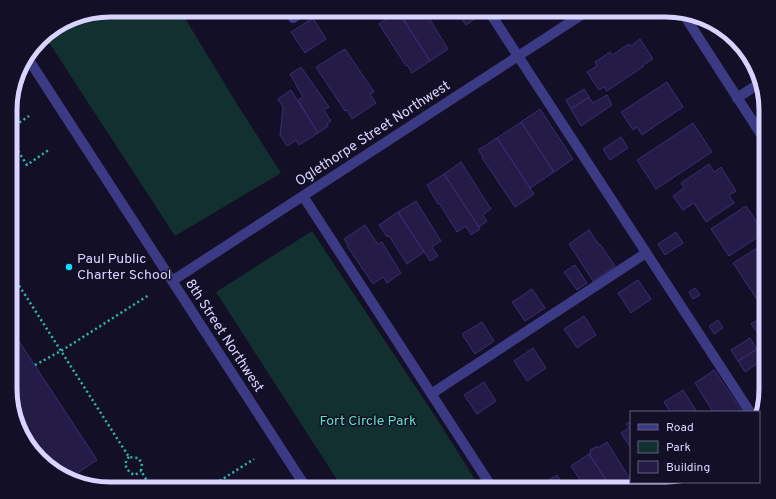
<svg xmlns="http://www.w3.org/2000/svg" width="776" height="499" font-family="Overpass,sans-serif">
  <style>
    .green { fill: #12302f }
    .building { fill: #241b47; stroke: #3b2d73 }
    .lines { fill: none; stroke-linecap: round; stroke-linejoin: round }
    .path { stroke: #2fb8b0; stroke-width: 2.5; stroke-dasharray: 2 3; stroke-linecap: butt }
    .lane { stroke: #3d3a85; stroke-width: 10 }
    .street { stroke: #3d3a85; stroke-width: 10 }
    .poi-dot { fill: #00e5ff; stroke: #130f26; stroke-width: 1.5 }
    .labels { text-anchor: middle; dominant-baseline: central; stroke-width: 3; stroke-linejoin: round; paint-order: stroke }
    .street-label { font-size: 14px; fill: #d9d4ff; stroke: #130f26 }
    .poi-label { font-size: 14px; fill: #d9d4ff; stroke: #130f26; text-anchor: start }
    .park-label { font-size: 14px; fill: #5fe0c0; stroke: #130f26 }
    .rim { fill: none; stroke: #d9d4ff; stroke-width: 5 }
  </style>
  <rect width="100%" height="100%" fill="#130f26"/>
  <path class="green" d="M 110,10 L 180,10 L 237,104 L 281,173 L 175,236 L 44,35 L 72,18 Z
    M 312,231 L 437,419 L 481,489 L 343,489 L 216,292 Z"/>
  <path class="building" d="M 206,10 L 224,10 L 211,18 Z
    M 400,10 L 424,10 L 448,49 L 430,61 L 398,11 Z
    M 454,10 L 480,10 L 482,14 L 466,25 L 461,18 L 459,19 Z
    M 398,11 L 430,61 L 412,73 L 407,65 L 406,66 L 379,24 Z
    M 313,18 L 326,39 L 305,53 L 291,32 Z
    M 640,39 L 653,59 L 643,65 L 644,66 L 607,91 L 604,87 L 599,90 L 587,72 L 597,66 L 595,62 L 610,52 L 612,55 L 629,44 L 631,46 Z
    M 345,49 L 374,92 L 370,94 L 376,103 L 352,119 L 347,110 L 345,111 L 316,67 Z
    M 301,67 L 329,107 L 324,110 L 331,121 L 327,124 L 328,126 L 318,133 L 298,100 L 303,97 L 290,74 Z
    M 667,82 L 683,107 L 642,135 L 637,127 L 633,130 L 621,112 Z
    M 584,89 L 589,97 L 571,109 L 566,100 Z
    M 291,90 L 318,133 L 299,145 L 296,140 L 287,146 L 280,135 L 283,107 L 278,99 Z
    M 607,95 L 612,105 L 581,126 L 571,109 L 589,97 L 593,103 Z
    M 540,109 L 573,159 L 554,172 L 521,122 Z
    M 521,122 L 554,172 L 530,188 L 497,138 Z
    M 693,123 L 712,152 L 656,189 L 637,160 Z
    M 621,137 L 628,148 L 610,160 L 603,149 Z
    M 497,138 L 534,194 L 515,207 L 482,158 L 483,157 L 478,150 Z
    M 461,162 L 491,209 L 483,215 L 487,221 L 479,227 L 444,174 Z
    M 709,164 L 714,172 L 721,167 L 736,191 L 729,195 L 734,203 L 706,222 L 694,203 L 683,210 L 673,196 L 684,188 L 681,183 Z
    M 444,174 L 480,229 L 471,235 L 466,226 L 457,232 L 439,203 L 438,204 L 427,185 Z
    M 416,201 L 441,241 L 432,247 L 438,256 L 430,261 L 398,212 Z
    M 746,206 L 764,233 L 729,256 L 711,229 Z
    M 398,212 L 424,252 L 407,264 L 389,236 L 387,237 L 379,225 Z
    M 365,225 L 378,244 L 382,242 L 401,273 L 387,283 L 383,277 L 373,284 L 347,246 L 348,245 L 344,239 Z
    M 589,230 L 599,245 L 600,244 L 615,266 L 593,281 L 569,244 Z
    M 676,232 L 683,243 L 665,255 L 658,244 Z
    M 762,245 L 766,251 L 766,300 L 760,304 L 733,263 Z
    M 575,265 L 587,283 L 577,290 L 564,272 Z
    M 638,280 L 651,299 L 631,313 L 618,293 Z
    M 695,288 L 700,295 L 693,299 L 689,292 Z
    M 532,289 L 545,308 L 525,321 L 512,302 Z
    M 766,314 L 766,343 L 765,343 L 751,324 Z
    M 584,316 L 596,335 L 577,348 L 564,329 Z
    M 718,320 L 723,328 L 714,334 L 709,326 Z
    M 482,322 L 494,341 L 475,354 L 462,334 Z
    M 11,329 L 97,460 L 73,476 L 74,478 L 54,472 L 24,439 L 11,402 Z
    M 750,338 L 757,349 L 738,361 L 731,350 Z
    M 533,348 L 546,368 L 527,381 L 514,361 Z
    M 757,349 L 764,359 L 745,372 L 738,361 Z
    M 714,370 L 742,411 L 741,412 L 713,412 L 695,383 Z
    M 484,382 L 496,401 L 477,414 L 464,395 Z
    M 683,390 L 697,412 L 670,412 L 664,402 Z
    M 631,421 L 631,448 L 621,433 L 629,428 L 626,424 Z
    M 607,442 L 635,487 L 632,489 L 612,489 L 589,454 L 591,453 L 590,450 L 597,446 L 598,448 Z
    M 589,454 L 612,489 L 586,489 L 571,466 Z
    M 557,475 L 566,489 L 540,489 L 538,487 Z"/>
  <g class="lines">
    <path class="path" d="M 11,128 L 29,116
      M 11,140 L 16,148
      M 11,152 L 16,148 L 27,165 L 50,149
      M 11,273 L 129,457 L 138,458 L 142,463 L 141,471 L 152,489
      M 35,365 L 61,351 L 149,295
      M 129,457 L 127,459 L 125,465 L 130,473 L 135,475 L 141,471
      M 207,489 L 254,459"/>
    <path class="lane" d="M 488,10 L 750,412
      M 293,18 L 306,10
      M 737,98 L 760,83
      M 303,196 L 493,489
      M 431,394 L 646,253"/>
    <path class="street" d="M 684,15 L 766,142
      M 27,57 L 307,489
      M 172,281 L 589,10"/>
  </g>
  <circle class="poi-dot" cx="69" cy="267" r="4"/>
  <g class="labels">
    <g class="street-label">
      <text transform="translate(373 134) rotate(-33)">Oglethorpe Street Northwest</text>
      <text transform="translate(224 336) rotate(57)">8th Street Northwest</text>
    </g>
    <g class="poi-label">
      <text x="77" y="259">Paul Public<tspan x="77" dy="16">Charter School</tspan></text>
    </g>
    <g class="park-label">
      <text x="368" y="421">Fort Circle Park</text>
    </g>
  </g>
  <path d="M0 0H776V499H0ZM110 17H666A93 93 0 0 1 759 110V389A93 93 0 0 1 666 482H110A93 93 0 0 1 17 389V110A93 93 0 0 1 110 17Z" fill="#130f26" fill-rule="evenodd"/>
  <path class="rim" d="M110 17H666A93 93 0 0 1 759 110V389A93 93 0 0 1 666 482H110A93 93 0 0 1 17 389V110A93 93 0 0 1 110 17Z"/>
  <rect x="630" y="411" width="130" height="72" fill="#130f26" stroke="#625e7d"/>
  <rect x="638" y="424" width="20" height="6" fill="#3d3a85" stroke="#625e7d"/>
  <text x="666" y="431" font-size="12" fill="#d9d4ff">Road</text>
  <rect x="638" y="441" width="20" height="12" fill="#12302f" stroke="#625e7d"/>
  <text x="666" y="451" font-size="12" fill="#d9d4ff">Park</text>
  <rect x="638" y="461" width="20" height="12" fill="#241b47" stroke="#625e7d"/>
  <text x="666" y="471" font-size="12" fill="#d9d4ff">Building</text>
</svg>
